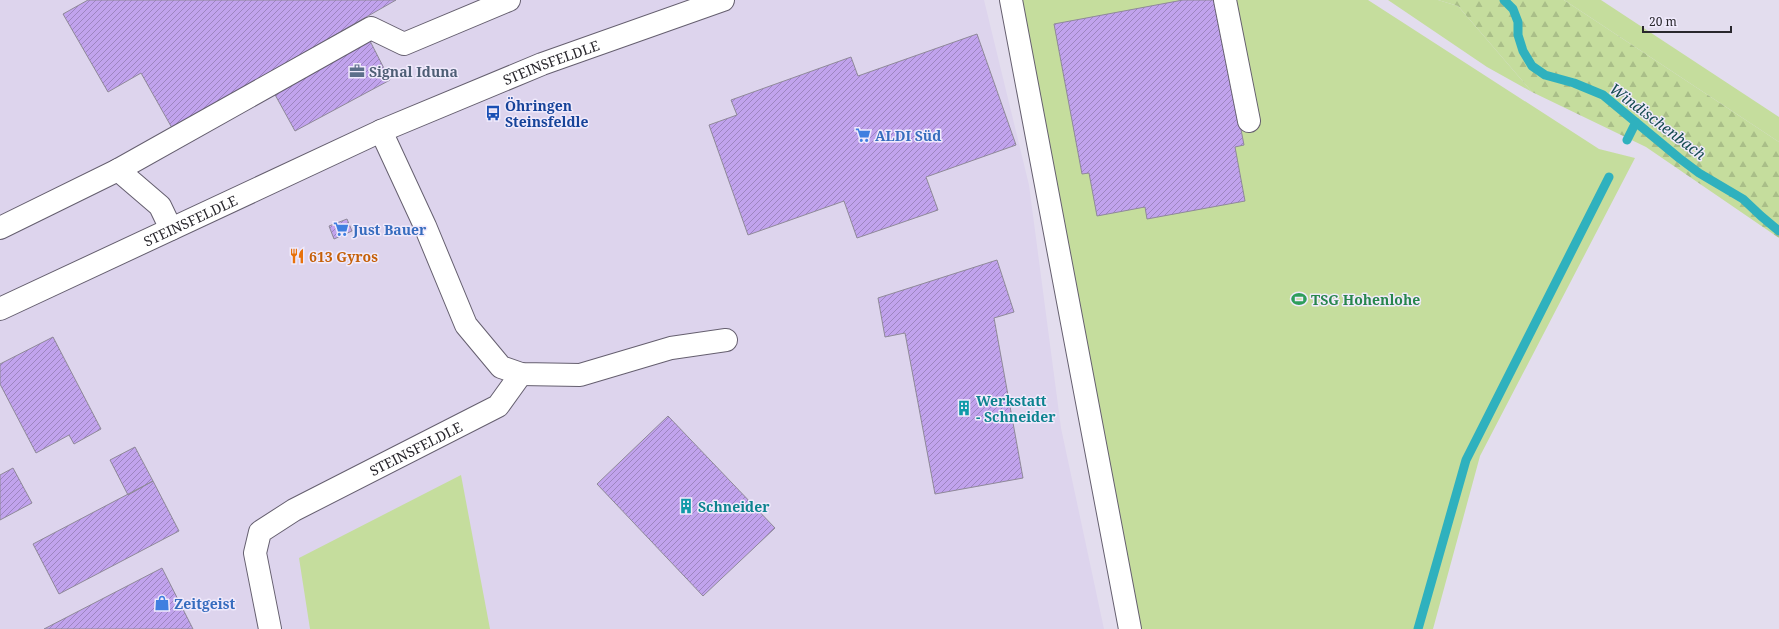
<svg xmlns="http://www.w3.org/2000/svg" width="1779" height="629" font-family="'Noto Serif',serif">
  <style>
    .built { fill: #ddd4ed }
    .green { fill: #c5dd9d }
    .forest { fill: url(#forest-firs) }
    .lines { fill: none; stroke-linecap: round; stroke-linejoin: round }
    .stream { stroke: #2fb1be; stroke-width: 9 }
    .building { fill: url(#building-hatch); stroke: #8f8999 }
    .minor-casing { stroke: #655f6f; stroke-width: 24 }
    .minor { stroke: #fff; stroke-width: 22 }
    .labels { text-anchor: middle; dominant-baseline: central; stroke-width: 3; stroke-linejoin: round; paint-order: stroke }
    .street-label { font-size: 14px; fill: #29272d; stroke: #f0eafc }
    .service-label { font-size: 14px; font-weight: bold; fill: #4e5e75; stroke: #f0eafc; text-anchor: start }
    .transit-label { font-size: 14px; font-weight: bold; fill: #164399; stroke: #f0eafc; text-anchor: start }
    .shop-label { font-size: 14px; font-weight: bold; fill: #366cbe; stroke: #f0eafc; text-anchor: start }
    .food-label { font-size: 14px; font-weight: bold; fill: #c56008; stroke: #f0eafc; text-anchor: start }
    .leisure-label { font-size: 14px; font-weight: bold; fill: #27864d; stroke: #f0eafc; text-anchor: start }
    .culture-label { font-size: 14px; font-weight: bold; fill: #0d838f; stroke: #f0eafc; text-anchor: start }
    .water-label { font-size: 15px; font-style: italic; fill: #164c51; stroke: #f0eafc }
  </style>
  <defs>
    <pattern id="forest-firs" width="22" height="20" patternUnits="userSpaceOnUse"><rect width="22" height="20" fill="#c5dd9d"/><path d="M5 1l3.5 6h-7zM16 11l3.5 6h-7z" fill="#a9be88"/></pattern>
    <pattern id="building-hatch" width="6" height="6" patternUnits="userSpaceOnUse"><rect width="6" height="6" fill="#c1a3ed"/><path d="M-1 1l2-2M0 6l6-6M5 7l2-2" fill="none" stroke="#9d85c0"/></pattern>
  </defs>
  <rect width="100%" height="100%" fill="#e3ddee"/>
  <path class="built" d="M 0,0 L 984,0 L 1029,185 L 1061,428 L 1104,629 L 0,629 Z"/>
  <path class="green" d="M 1019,0 L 1368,0 L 1599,149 L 1635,158 L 1480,456 L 1433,629 L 1137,629 Z
    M 1388,0 L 1438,0 L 1458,6 L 1532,92 L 1487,67 Z
    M 1564,0 L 1601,0 L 1779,117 L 1779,142 Z
    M 461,475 L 490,629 L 310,629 L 299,558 Z"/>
  <path class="forest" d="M 1438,0 L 1564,0 L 1779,142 L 1779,238 L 1646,147 L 1532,92 L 1458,6 Z"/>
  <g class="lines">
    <path class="stream" d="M 1504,0 L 1513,9 L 1518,22 L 1518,35 L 1523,51 L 1532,66 L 1545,75 L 1574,83 L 1603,95 L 1679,158 L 1699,173 L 1743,199 L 1761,216 L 1779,231
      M 1627,140 L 1636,122
      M 1418,629 L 1466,460 L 1609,177"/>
  </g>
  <path class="building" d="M 88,0 L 396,0 L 172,128 L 141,73 L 108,92 L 63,14 Z
    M 1183,0 L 1216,0 L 1244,145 L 1235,147 L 1245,201 L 1147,219 L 1145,207 L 1097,216 L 1089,173 L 1082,174 L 1054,24 Z
    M 977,34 L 1016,145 L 926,177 L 938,210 L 857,238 L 844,201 L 748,235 L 709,125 L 737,115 L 731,100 L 851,57 L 858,76 Z
    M 369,39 L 390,80 L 295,131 L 273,91 Z
    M 347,219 L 352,231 L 334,239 L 329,226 Z
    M 997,260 L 1014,312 L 994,318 L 1023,478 L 935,494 L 905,333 L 885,337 L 878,298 Z
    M 53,337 L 101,429 L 74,444 L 69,435 L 36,453 L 0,384 L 0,364 Z
    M 668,416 L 775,528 L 703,596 L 597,484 Z
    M 135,447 L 153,481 L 128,495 L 110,460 Z
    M 13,468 L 32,503 L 0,520 L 0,475 Z
    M 153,481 L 179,531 L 59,594 L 33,544 Z
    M 162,568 L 193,629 L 44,629 Z"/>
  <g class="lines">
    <g class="minor-casing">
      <g id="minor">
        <path d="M 1011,0 L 1130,629"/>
        <path d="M 1225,0 L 1249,121"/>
        <path d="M 381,131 L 425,226 L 466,325 L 501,367 L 521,374 L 580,375 L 671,348 L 726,340"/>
        <path d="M 118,170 L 160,206 L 171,229"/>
        <path d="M 0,228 L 118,170 L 371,28 L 404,44 L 509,0"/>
        <path id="s1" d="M 0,309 L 381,131 L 542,64 L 723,0"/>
        <path id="s2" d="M 270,629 L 255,553 L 260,532 L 294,510 L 498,406 L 521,374"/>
      </g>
    </g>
    <use href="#minor" class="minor"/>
  </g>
  <defs>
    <g id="office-bare" transform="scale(1.2)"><path d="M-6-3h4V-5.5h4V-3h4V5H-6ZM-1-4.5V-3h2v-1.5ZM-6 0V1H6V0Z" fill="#5c6f8a" stroke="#f0eafc" stroke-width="2.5" paint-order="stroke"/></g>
    <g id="bus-bare" transform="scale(1.2)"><path d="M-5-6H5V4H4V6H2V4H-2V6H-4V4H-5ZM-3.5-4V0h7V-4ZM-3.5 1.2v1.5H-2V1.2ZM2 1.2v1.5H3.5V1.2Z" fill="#1a4fb4" stroke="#f0eafc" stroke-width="2.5" paint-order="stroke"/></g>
    <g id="supermarket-bare" transform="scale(1.2)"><path d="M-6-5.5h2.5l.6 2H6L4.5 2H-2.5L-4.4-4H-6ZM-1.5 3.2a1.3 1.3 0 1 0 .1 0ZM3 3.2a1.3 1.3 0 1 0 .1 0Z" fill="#3f7fe0" stroke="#f0eafc" stroke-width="2.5" paint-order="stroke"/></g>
    <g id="restaurant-bare" transform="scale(1.2)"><path d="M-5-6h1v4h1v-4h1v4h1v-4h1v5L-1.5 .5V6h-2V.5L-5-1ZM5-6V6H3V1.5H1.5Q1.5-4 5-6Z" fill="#e8710a" stroke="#f0eafc" stroke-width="2.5" paint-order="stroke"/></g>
    <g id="stadium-bare" transform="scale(1.2)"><path d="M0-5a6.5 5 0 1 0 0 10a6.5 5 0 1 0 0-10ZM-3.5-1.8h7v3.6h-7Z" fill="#2e9e5b" stroke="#f0eafc" stroke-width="2.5" paint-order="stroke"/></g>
    <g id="building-bare" transform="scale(1.2)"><path d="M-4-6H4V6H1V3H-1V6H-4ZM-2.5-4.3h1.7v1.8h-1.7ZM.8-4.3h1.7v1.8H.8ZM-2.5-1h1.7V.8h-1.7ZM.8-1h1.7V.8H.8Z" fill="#0f9aa8" stroke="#f0eafc" stroke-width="2.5" paint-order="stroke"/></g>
    <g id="shop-bare" transform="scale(1.2)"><path d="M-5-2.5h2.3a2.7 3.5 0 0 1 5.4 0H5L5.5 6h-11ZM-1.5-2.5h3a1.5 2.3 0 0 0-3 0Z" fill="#3f7fe0" stroke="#f0eafc" stroke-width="2.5" paint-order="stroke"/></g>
  </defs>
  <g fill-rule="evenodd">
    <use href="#office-bare" x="357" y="71"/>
    <use href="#bus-bare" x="493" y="113"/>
    <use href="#supermarket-bare" x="863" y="135"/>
    <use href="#supermarket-bare" x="341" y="229"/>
    <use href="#restaurant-bare" x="297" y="256"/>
    <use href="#stadium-bare" x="1299" y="299"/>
    <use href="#building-bare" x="964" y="408"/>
    <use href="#building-bare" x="686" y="506"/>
    <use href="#shop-bare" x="162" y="603"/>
  </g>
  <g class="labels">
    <g class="street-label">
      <text stroke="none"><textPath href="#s1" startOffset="604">STEINSFELDLE</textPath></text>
      <text stroke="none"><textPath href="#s1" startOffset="210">STEINSFELDLE</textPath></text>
      <text stroke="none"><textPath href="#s2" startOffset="276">STEINSFELDLE</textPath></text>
    </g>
    <g class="service-label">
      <text x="369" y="71">Signal Iduna</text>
    </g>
    <g class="transit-label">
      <text x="505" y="105">Öhringen<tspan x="505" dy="16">Steinsfeldle</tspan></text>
    </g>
    <g class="shop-label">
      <text x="875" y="135">ALDI Süd</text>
      <text x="353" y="229">Just Bauer</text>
      <text x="174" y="603">Zeitgeist</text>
    </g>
    <g class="food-label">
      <text x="309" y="256">613 Gyros</text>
    </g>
    <g class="leisure-label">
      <text x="1311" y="299">TSG Hohenlohe</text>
    </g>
    <g class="culture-label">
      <text x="976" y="400">Werkstatt<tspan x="976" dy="16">- Schneider</tspan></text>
      <text x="698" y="506">Schneider</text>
    </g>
    <g class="water-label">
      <text transform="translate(1658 121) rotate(37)">Windischenbach</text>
    </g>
  </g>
  <path d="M1643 26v6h88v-6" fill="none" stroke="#29272d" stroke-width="2"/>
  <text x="1649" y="26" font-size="12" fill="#29272d" stroke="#f0eafc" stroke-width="3" paint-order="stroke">20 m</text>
</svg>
